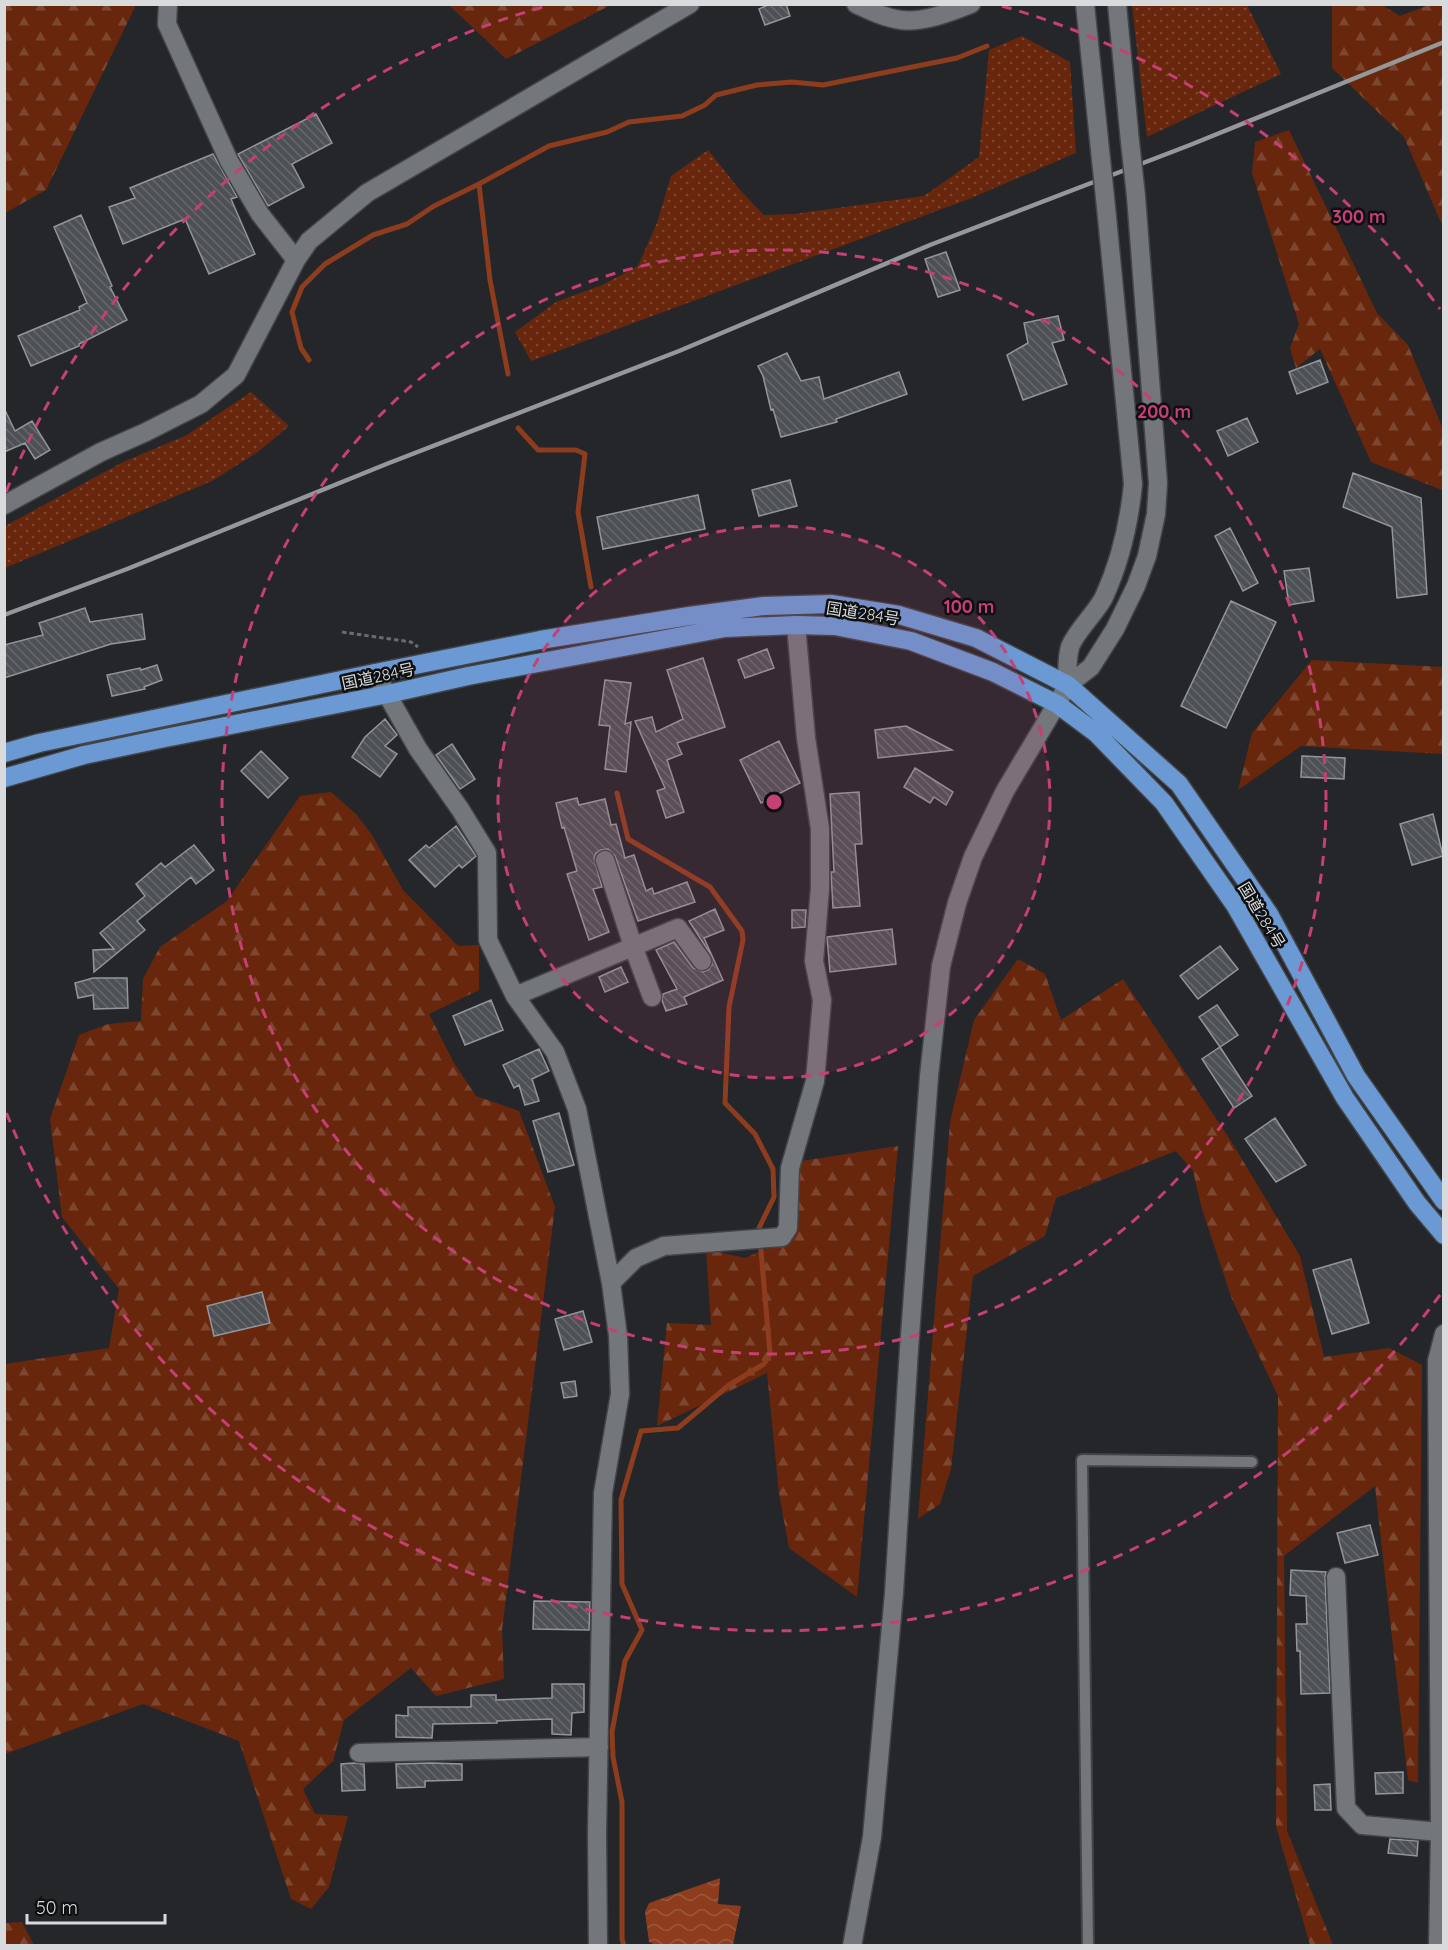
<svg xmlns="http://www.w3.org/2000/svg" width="1448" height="1950" font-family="Quicksand,'Noto Sans JP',sans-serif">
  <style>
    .grass { fill: url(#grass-dots) }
    .forest { fill: url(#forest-firs) }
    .water { fill: url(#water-waves) }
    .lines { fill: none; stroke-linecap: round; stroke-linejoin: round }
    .stream { stroke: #8d3d1d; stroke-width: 5 }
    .building { fill: url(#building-back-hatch); stroke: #92969a; stroke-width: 1.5 }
    .lane-casing { stroke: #424447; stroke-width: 14 }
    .street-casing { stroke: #424447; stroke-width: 21 }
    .secondary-casing { stroke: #424447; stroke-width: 21 }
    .highway-casing { stroke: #424447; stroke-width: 21 }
    .path { stroke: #696b6e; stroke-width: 3; stroke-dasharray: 4.5 3; stroke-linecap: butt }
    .lane { stroke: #73767a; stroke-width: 10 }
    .street { stroke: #73767a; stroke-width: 18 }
    .secondary { stroke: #73767a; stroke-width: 18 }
    .highway { stroke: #6a99d3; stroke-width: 18 }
    .rail { stroke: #95979a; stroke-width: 4.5 }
    .secondary-bridge-casing { stroke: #424447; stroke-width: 21; stroke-linecap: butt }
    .secondary-bridge { stroke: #73767a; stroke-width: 18 }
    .ring { fill: none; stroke: #c63f75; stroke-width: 3; stroke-dasharray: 10 8 }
    .labels { text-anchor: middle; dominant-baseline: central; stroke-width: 5; stroke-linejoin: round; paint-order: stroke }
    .street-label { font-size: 16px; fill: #d8dadc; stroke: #0e0f11 }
    .centre { fill: #c63f75; stroke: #0e0f11; stroke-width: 3 }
    .ring-label { font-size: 18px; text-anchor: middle; font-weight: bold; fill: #c63f75; stroke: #0e0f11; stroke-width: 5; stroke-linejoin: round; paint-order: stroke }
  </style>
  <defs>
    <pattern id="grass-dots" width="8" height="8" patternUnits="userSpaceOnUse" patternTransform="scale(1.5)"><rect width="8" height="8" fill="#68270d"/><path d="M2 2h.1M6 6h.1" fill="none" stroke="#7d4630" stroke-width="1.8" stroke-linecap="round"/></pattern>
    <pattern id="forest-firs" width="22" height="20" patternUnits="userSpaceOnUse" patternTransform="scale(1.5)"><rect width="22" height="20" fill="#68270d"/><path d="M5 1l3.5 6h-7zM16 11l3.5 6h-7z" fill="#7d4630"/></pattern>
    <pattern id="water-waves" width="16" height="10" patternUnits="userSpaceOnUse" patternTransform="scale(1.5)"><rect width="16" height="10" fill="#8d3d1d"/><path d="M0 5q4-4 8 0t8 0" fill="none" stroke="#9c583d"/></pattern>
    <pattern id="building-back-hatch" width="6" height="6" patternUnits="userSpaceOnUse" patternTransform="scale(1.5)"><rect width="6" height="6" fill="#4d5054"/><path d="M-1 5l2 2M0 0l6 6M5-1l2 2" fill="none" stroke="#66696c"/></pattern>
  </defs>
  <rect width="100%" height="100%" fill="#24262a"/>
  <path class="grass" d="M 1132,5 L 1247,5 L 1281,74 L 1147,137 Z
    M 1022,36 L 1070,62 L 1076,153 L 969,199 L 531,361 L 515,332 L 556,302 L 602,285 L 638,266 L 657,223 L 671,176 L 708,150 L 740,190 L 764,215 L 794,214 L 924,196 L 979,157 L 989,50 Z
    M 251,392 L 289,426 L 259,451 L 212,481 L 5,568 L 5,526 L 123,462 L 187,435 Z"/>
  <path class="forest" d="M 5,4 L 134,4 L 135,7 L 46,190 L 5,213 Z
    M 449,5 L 611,5 L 506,59 Z
    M 1332,5 L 1382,5 L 1400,16 L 1429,5 L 1443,5 L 1443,227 L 1404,137 L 1332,68 Z
    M 1289,130 L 1377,313 L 1408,345 L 1443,429 L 1443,501 L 1442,490 L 1371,462 L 1320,349 L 1296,368 L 1290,348 L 1299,324 L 1252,173 L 1255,142 Z
    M 1312,660 L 1443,667 L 1443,754 L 1301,746 L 1238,790 L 1252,733 Z
    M 331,792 L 356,814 L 372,835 L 403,890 L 458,946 L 479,945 L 479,990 L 429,1014 L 454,1063 L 476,1096 L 519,1111 L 555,1207 L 502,1630 L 504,1679 L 436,1696 L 411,1668 L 344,1720 L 333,1761 L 303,1789 L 315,1814 L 348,1816 L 329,1887 L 311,1909 L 291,1899 L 239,1741 L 143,1704 L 5,1754 L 5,1364 L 109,1348 L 119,1289 L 62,1217 L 50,1119 L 79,1035 L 108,1024 L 141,1021 L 143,979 L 160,947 L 227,901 L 300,796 Z
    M 1018,959 L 1045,974 L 1061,1020 L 1123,979 L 1231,1141 L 1300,1256 L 1324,1357 L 1389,1348 L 1422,1365 L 1418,1783 L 1408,1780 L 1375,1486 L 1284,1556 L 1287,1831 L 1333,1945 L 1310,1945 L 1276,1826 L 1278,1396 L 1232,1299 L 1202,1209 L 1193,1171 L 1176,1151 L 1056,1198 L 1045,1236 L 973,1276 L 951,1469 L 940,1504 L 918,1519 L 950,1122 L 974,1020 Z
    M 898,1146 L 857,1597 L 789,1548 L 779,1493 L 767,1373 L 657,1426 L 667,1323 L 711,1325 L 706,1249 L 745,1258 L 794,1237 L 795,1162 Z
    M 22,1922 L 34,1945 L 5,1945 L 5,1923 Z"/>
  <path class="water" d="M 720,1878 L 718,1904 L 741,1906 L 733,1945 L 656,1945 L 649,1942 L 645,1912 L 649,1903 Z"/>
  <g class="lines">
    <path class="stream" d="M 479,184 L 490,280 L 508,374
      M 309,360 L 301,348 L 292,312 L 302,287 L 325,264 L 373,235 L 407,224 L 434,206 L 479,184 L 549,146 L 607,132 L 629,122 L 682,116 L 705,105 L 716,95 L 757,85 L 792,82 L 823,85 L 957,58 L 987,46
      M 518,428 L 538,450 L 576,450 L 585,454 L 578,512 L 591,587
      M 617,793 L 628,839 L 710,887 L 742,931 L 743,940 L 729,1007 L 725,1103 L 755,1134 L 773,1169 L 774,1197 L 759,1228 L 770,1354 L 764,1364 L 729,1385 L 678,1428 L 641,1431 L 621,1500 L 622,1584 L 642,1630 L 625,1661 L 612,1732 L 613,1757 L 622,1802 L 622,1939 L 624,1946"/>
  </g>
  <path class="building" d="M 770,4 L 786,4 L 790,16 L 765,25 L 759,9 Z
    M 316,114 L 332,143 L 292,164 L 304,187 L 268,206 L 238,154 Z
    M 213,154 L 237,197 L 231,199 L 255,254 L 209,274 L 185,219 L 123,244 L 109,207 L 135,198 L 130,188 Z
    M 81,215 L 112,286 L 110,287 L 127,320 L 79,344 L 79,346 L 31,366 L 18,336 L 80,310 L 79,307 L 87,303 L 54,227 Z
    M 946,252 L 960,290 L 938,297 L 925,259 Z
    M 1058,316 L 1064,340 L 1052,343 L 1067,384 L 1023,400 L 1007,355 L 1028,343 L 1024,323 Z
    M 787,353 L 801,381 L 819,377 L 824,399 L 899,372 L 907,394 L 836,419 L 837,422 L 781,437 L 773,409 L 771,410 L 763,376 L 758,366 Z
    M 1320,360 L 1328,382 L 1297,394 L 1289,372 Z
    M 4,408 L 15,431 L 32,421 L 50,450 L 35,459 L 25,443 L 4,452 Z
    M 1247,418 L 1258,442 L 1228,456 L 1217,431 Z
    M 1353,473 L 1421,498 L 1427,594 L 1397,598 L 1392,527 L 1343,507 Z
    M 790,480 L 797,506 L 759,516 L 752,490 Z
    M 698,495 L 705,529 L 603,549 L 597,517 Z
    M 1230,528 L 1258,583 L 1243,591 L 1215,536 Z
    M 1309,568 L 1314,601 L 1289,605 L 1284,571 Z
    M 1231,601 L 1276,622 L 1226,728 L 1181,706 Z
    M 85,608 L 90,622 L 142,614 L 145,639 L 111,644 L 4,678 L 4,645 L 43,635 L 39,623 Z
    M 767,649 L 774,668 L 745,678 L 738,660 Z
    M 703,658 L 725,727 L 677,743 L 682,754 L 667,760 L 684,812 L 666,818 L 657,791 L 665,788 L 635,721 L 652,717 L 656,732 L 683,719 L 667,670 Z
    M 157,665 L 162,680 L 144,687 L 145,689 L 112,696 L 107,675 L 140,668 L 141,670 Z
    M 605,680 L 631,683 L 625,724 L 631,722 L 626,772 L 605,769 L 610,726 L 599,725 Z
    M 385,719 L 397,735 L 385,746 L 397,754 L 380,777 L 352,757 L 365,737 Z
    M 906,726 L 952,750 L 878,758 L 875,730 Z
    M 779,741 L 800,783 L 761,803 L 740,760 Z
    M 452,744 L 475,779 L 460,789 L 436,755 Z
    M 261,751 L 288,778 L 268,798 L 241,771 Z
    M 1302,756 L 1345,758 L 1344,779 L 1301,777 Z
    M 915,768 L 953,792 L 946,805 L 934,797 L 930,803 L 904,787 Z
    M 859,792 L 862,844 L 855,844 L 860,906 L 833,908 L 831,872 L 834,872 L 830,794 Z
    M 577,798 L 579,805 L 605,799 L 611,825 L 616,824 L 625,858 L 634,855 L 646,891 L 652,888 L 654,894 L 687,882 L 695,902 L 638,921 L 615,856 L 608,849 L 601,850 L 596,853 L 594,858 L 602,887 L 593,889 L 609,932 L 589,940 L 567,874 L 577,871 L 564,827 L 562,828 L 556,803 Z
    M 1433,814 L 1443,856 L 1412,865 L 1400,824 Z
    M 456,826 L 476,856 L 462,868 L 459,865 L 435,887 L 409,860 L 426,845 L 429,848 Z
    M 194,845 L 214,870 L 196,884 L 191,877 L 137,921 L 145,930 L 94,972 L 93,950 L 114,949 L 100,933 L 145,896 L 136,884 L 161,863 L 165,867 Z
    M 715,909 L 724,930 L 704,938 L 723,980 L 684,997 L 687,1004 L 666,1011 L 662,1000 L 663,994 L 677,989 L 656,950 L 674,942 L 693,968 L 703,972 L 708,970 L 712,965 L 711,955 L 689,921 Z
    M 792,910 L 806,910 L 805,927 L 792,928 Z
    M 892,929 L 896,964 L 830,972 L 827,937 Z
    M 1220,946 L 1238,969 L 1198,999 L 1180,976 Z
    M 621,967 L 628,982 L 605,992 L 599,977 Z
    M 93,978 L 127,978 L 128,1008 L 94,1009 L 93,995 L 78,998 L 75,983 Z
    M 491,1000 L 503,1030 L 465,1045 L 453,1016 Z
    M 1217,1005 L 1238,1035 L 1220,1047 L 1199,1017 Z
    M 1220,1047 L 1252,1096 L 1234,1108 L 1202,1059 Z
    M 539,1049 L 549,1071 L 532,1079 L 539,1101 L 525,1105 L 519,1085 L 514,1088 L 503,1065 Z
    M 559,1113 L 574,1165 L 548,1172 L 533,1121 Z
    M 1275,1118 L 1306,1165 L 1276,1182 L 1245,1139 Z
    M 1351,1259 L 1369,1323 L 1332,1334 L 1313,1270 Z
    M 262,1292 L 270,1323 L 214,1336 L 207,1306 Z
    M 583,1311 L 592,1342 L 564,1350 L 555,1319 Z
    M 575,1381 L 577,1396 L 564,1398 L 561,1383 Z
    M 1370,1525 L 1378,1555 L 1345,1563 L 1337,1533 Z
    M 1291,1570 L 1326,1572 L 1325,1577 L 1330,1693 L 1301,1694 L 1300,1651 L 1297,1651 L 1296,1624 L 1307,1624 L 1306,1596 L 1290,1595 Z
    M 534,1601 L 590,1602 L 589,1630 L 533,1629 Z
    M 552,1684 L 584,1684 L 584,1712 L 572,1713 L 571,1735 L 552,1734 L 552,1719 L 497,1721 L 497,1723 L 433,1724 L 432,1738 L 396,1737 L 396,1715 L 408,1716 L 408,1707 L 471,1707 L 471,1695 L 496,1695 L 496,1700 L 552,1698 Z
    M 354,1763 L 364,1764 L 365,1790 L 342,1791 L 341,1764 Z
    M 431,1763 L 462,1764 L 462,1780 L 425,1781 L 425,1787 L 397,1788 L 396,1764 Z
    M 1403,1772 L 1403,1793 L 1376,1794 L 1375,1773 Z
    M 1330,1784 L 1331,1810 L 1315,1810 L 1314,1785 Z
    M 1390,1839 L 1418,1841 L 1417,1856 L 1388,1853 Z"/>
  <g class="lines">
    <g class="lane-casing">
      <path id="lane" d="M 1088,1946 L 1082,1460 L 1252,1462"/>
    </g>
    <g class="street-casing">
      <path id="street" d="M 168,4 L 167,24 L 229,161 L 260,214 L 296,260
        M 856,4 C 871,11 885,18 901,20 C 923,23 951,12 971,4
        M 4,505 L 101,452 L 146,432 L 201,404 L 236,375 L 296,260 L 309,241 L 367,193 L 690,4
        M 375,673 L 418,749 L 460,809 L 487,853 L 488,940 L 515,996 L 555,1052 L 577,1109 L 611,1283 L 618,1336 L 620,1394 L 603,1493 L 597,1833 L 598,1946
        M 605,860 L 633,946 L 652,997
        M 515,996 L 678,928 L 702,961
        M 611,1283 L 636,1258 L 664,1246 L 782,1237 L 788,1228 L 790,1168 L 815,1081 L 822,1000 L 814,961 L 820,888 L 820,829 L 806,738 L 796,625
        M 1336,1577 L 1346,1808 L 1362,1825 L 1440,1832
        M 359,1753 L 599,1747"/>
    </g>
    <g class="secondary-casing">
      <path id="secondary" d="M 1085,4 L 1100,150
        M 1117,4 L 1130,142
        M 1068,685 C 1067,673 1067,659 1070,647 C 1076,631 1096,613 1104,597 C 1121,560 1129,524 1133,484 L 1106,207
        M 852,1946 L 872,1837 L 894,1593 L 909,1349 L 929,1076 L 941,966 L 957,903 L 973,857 L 1005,791 L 1068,685 L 1091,667 L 1115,629 L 1136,586 L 1147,556 L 1156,514 L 1158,483 L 1136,196
        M 1438,1946 L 1440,1832 L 1437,1361 L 1444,1334"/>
    </g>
    <g class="highway-casing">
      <path id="highway" d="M 4,753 L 39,743 L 375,673 L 540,640 L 689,616 L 764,606 L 831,604 L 899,615 L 976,638 L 1068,685 L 1179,784 L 1269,914 L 1356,1076 L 1444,1201
        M 4,778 L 84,755 L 165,738 L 388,694 L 468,676 L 725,628 L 796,625 L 835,626 L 911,641 L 993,672 L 1057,704 L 1096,733 L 1164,803 L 1235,905 L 1345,1098 L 1417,1203 L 1444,1235"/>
    </g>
    <path class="path" d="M 342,632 L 411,642 L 418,647"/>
    <use href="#lane" class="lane"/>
    <use href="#street" class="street"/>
    <use href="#secondary" class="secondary"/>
    <use href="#highway" class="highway"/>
    <path class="rail" d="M 4,615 L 127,569 L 389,463 L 679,351 L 930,245 L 1190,145 L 1444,42"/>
    <g class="secondary-bridge-casing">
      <path id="secondary-bridge" d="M 1130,142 L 1136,196
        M 1100,150 L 1106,207"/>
    </g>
    <use href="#secondary-bridge" class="secondary-bridge"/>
  </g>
  <circle cx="774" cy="802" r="276" fill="#c63f75" fill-opacity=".12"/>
  <g class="ring">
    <circle cx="774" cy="802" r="276"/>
    <circle cx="774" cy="802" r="552"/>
    <path d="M1440 1295A828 828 0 0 1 6 1112M6 492A828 828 0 0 1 546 6M1002 6A828 828 0 0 1 1440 309"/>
  </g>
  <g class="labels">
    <g class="street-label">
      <text transform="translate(863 613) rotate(9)">国道284号</text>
      <text transform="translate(378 676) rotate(-12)">国道284号</text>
      <text transform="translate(1262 915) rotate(59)">国道284号</text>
    </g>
  </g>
  <circle cx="774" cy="802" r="9" class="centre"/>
  <g class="ring-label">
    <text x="1359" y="223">300 m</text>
    <text x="1164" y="418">200 m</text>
    <text x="969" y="613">100 m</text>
  </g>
  <rect width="1448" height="1950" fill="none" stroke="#d8dadc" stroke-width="12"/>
  <path d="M27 1914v9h138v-9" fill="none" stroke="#d8dadc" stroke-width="3"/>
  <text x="36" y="1914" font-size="18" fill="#d8dadc" stroke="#0e0f11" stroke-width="4.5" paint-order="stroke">50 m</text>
</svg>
